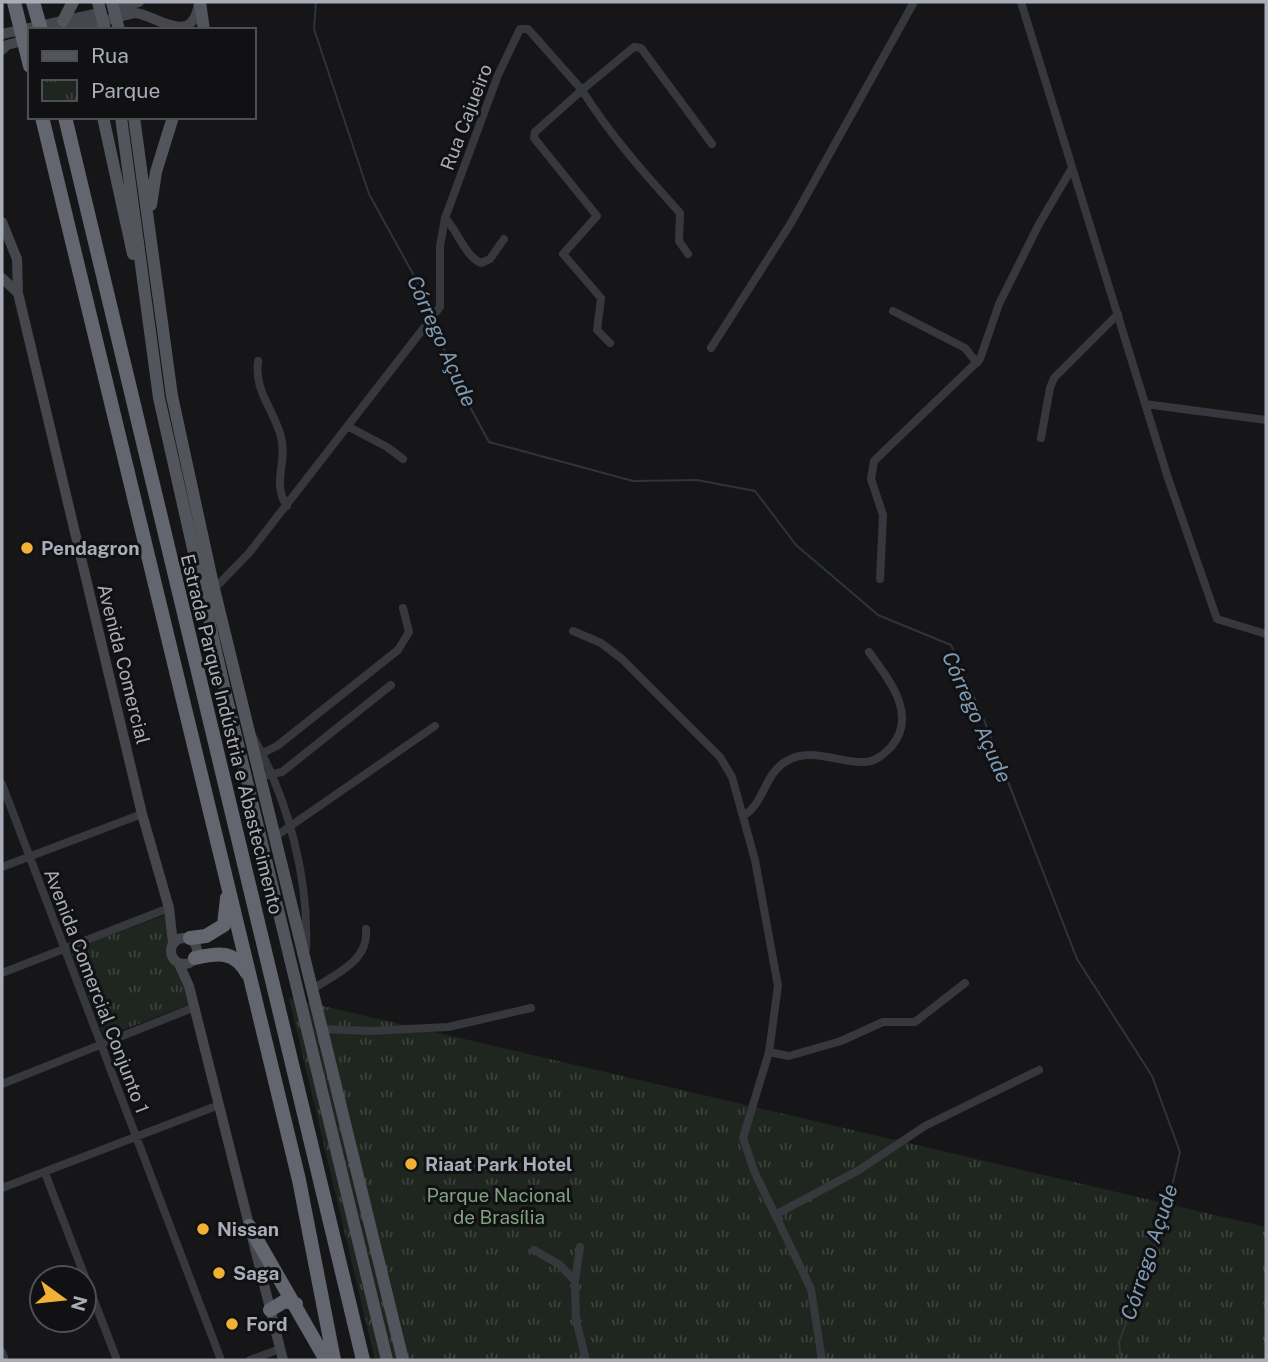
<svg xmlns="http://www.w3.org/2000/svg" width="1268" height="1362" font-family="'Public Sans',sans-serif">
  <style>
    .park { fill: url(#park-tufts) }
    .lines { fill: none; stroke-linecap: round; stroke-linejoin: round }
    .stream { stroke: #2c353c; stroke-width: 2 }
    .street { stroke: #37383d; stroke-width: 8 }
    .secondary { stroke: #45474d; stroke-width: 10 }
    .primary { stroke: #53555c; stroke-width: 12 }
    .highway { stroke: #63666e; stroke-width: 14 }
    .poi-dot { fill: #f2b134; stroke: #111113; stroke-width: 2.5 }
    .labels { text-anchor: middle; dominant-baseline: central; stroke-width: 6; stroke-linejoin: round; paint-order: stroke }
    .street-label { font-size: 19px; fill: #a8adb8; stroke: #111113 }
    .poi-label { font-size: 19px; font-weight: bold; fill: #a8adb8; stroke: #111113; text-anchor: start }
    .park-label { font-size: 19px; fill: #7fa381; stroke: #111113 }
    .water-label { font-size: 21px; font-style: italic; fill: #7f9bb3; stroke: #111113 }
  </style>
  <defs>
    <pattern id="park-tufts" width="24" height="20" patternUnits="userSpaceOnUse" patternTransform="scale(1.75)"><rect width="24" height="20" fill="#1e261f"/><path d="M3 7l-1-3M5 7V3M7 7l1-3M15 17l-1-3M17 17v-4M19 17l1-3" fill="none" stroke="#3c433d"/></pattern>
  </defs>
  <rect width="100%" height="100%" fill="#161618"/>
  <path class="park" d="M 165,915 L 172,959 L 177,966 L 191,1004 L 104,1037 L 70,950 Z
    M 289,998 L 1266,1227 L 1266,1360 L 375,1360 Z"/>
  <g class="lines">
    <path class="stream" d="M 316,2 L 314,29 L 369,194 L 423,292 L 431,312
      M 434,321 L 454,377 L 489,442 L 633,481 L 697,480 L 755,491 L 796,545 L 878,615 L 951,645 L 984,720 L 1077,959 L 1152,1076 L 1180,1152 L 1165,1217 L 1119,1342 L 1121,1360"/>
    <path class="street" d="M 1021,2 L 1168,478 L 1217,619 L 1266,634
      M 445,218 C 458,231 464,255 481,263 L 490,259 L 504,239
      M 893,311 L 965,348 L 977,363
      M 610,343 L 597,330 L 601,298 L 563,254 L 597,216 L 534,138 L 535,132 L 582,90 C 610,135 645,174 680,213 L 679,241 L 688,254
      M 711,348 L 791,223 L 914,2
      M 258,361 C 254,392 274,409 281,437 C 288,462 271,483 287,506
      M 1145,404 L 1266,420
      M 349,427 L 387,447 L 403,459
      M 1041,438 L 1050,388 L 1054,378 L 1118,314
      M 880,579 L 883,515 L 871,479 L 874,461 L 980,359 L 999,304 L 1039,224 L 1072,168
      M 214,589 L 249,553 L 440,307 L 440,246 L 445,218 L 498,75 L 520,29 L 528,29 L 582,90 L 634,47 L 641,48 L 712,144
      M 573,631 L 601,643 L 622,659 L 720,757 L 732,777 L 755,860 L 778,986 L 769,1052 L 743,1138 L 754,1171 L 811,1289 L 822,1360
      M 253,737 C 288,799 309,878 306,949
      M 259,755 L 277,746 L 398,650 L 409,632 L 403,608
      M 268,775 L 282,772 L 391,685
      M 2,784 L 221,1360
      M 743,816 C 764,804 764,775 785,762 C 810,746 838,763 864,762 C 875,762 883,755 891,747 C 919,715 888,679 869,652
      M 276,836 L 435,726
      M 2,867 L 142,814
      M 2,973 L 169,908
      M 313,989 C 337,973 369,961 366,929
      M 322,1029 L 370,1031 L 448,1027 L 531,1008
      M 769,1052 L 789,1056 L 841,1041 L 883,1022 L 915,1022 L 965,983
      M 2,1084 L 195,1007
      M 45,1173 L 117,1360
      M 2,1188 L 219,1105
      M 775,1215 L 859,1170 L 925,1126 L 1039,1070
      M 534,1250 L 560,1265 L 575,1281 L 576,1320 L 586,1360
      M 575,1281 L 580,1247
      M 2,1352 L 5,1360
      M 250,1360 L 280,1349"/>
    <path class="secondary" d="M 117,9 L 139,2
      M 65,30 L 135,13 C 155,14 193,50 199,2
      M 2,34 L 95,14
      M 2,50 L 7,45 L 30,39
      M 2,222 L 17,259 L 18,293 L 142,814 L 169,908 L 173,943
      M 2,278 L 18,293
      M171 951a13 13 0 1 1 26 0a13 13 0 1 1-26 0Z
      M 179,964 L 189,986 L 283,1360"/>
    <path class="primary" d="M 98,2 L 105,30
      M 112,2 L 119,30
      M 200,2 L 204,30
      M 63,21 L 73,2
      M 103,117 L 133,254
      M 121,117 L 159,398 L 224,686 L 387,1360
      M 134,117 L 172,396 L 214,589 L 403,1360
      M 151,205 L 156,172 L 173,117"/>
    <path class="highway" d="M 14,2 L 30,66
      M 33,2 L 41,30
      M 42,117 L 299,1180 L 334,1360
      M 65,117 L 363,1360
      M 190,938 L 206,936 L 224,925 L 227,898
      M 195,958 C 218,953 234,950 247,973
      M 249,1226 L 326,1360
      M 270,1310 L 285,1301 L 296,1304"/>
  </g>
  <g class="poi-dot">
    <circle cx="27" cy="548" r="7"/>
    <circle cx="411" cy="1164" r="7"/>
    <circle cx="203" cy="1229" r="7"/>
    <circle cx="219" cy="1273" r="7"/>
    <circle cx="232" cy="1324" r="7"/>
  </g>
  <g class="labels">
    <g class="street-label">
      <text transform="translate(466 117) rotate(-69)">Rua Cajueiro</text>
      <text transform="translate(124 664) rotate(76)">Avenida Comercial</text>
      <text transform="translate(232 734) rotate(76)">Estrada Parque Indústria e Abastecimento</text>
      <text transform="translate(97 991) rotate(69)">Avenida Comercial Conjunto 1</text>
    </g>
    <g class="poi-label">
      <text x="41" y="548">Pendagron</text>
      <text x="425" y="1164">Riaat Park Hotel</text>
      <text x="217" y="1229">Nissan</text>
      <text x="233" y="1273">Saga</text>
      <text x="246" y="1324">Ford</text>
    </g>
    <g class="park-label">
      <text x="499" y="1195">Parque Nacional<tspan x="499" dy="22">de Brasília</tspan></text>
    </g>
    <g class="water-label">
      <text transform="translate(442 341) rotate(66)">Córrego Açude</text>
      <text transform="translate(977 717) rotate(66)">Córrego Açude</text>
      <text transform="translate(1149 1252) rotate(-72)">Córrego Açude</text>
    </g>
  </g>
  <rect width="1268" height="1362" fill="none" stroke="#a8adb8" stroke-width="7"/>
  <rect x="28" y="28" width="228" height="91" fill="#111113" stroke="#4d4f55" stroke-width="2"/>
  <rect x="42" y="51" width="35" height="10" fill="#53555c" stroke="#4d4f55" stroke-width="2"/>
  <text x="91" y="63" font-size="21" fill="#a8adb8">Rua</text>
  <rect x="42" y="80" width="35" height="21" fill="url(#park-tufts)" stroke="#4d4f55" stroke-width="2"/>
  <text x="91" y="98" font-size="21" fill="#a8adb8">Parque</text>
  <g transform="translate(63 1299) rotate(105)"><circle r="33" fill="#111113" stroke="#4d4f55" stroke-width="2"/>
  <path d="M0-5L12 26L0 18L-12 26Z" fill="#f2b134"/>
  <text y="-10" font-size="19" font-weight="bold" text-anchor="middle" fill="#a8adb8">N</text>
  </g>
</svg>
